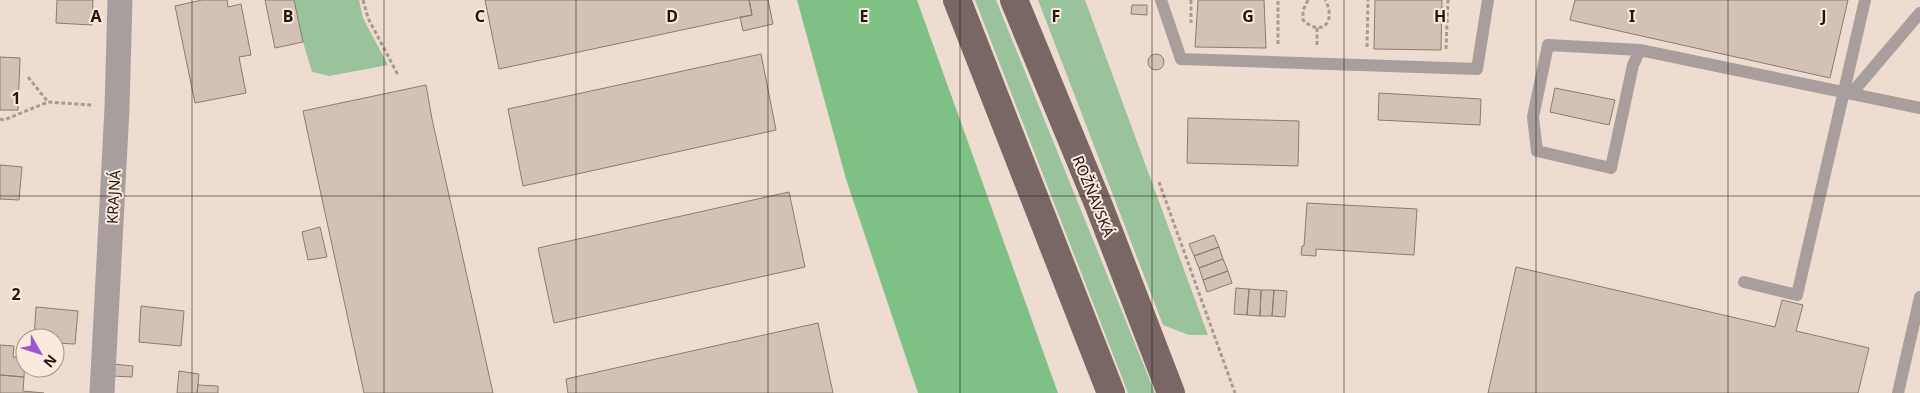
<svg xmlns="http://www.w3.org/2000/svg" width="1920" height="393" font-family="'Noto Sans',sans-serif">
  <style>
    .green { fill: #9ac39c }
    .forest { fill: #7fc084 }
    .building { fill: #d4c1b6; stroke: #8b7a70 }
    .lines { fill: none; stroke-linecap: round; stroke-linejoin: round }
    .path { stroke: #a99a90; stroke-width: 3; stroke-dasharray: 4 2.5; stroke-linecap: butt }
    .lane { stroke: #a89e9d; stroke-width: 12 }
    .street { stroke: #a89e9d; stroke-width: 25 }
    .primary { stroke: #796766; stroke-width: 28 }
    .grid { fill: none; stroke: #1c1511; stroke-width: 1; stroke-opacity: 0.55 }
    .labels { text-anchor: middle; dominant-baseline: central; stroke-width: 4; stroke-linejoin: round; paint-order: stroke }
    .street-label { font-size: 15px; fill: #1c1511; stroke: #fce9dd }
    .grid-label { font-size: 16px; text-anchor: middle; font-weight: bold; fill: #1c1511; stroke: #fce9dd; stroke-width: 4; stroke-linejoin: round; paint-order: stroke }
  </style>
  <rect width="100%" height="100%" fill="#efdcd0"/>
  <path class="green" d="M 294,0 L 359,0 L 363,18 L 388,65 L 329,76 L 312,72 L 303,42 Z
    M 975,0 L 996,0 L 1155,393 L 1128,393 Z
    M 1038,0 L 1085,0 L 1208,335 L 1189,335 L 1163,325 Z"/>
  <path class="forest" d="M 797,0 L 917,0 L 1058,393 L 918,393 L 846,179 Z"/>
  <path class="building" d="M 57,0 L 93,0 L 92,25 L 56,23 Z
    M 202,0 L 227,0 L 228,7 L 241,4 L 251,55 L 239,57 L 246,93 L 195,103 L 175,6 Z
    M 265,0 L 294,0 L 303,42 L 275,48 Z
    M 485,0 L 749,0 L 752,15 L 499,69 Z
    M 749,0 L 768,0 L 773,24 L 743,31 L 740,17 L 752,15 Z
    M 1198,0 L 1264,0 L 1266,48 L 1195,47 Z
    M 1375,0 L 1442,0 L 1441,50 L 1374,49 Z
    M 1575,0 L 1848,0 L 1830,78 L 1570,20 Z
    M 1132,5 L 1147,5 L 1147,15 L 1131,14 Z
    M 761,54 L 776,130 L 523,186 L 508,109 Z
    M1148 62a8 8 0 1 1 16 0a8 8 0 1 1-16 0Z
    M 0,57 L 20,58 L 18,110 L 0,110 Z
    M 426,85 L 432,119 L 493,393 L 364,393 L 303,111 Z
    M 1555,88 L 1615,100 L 1609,125 L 1550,112 Z
    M 1379,93 L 1481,99 L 1480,125 L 1378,120 Z
    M 1188,118 L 1299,121 L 1298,166 L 1187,163 Z
    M 0,165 L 22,167 L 19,200 L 0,199 Z
    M 789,192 L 805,267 L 554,323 L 538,248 Z
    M 1307,203 L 1417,209 L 1414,255 L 1316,249 L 1316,256 L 1301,255 L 1302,246 L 1304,246 Z
    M 320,227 L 327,257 L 308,260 L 302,232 Z
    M 1214,235 L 1219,247 L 1194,256 L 1189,244 Z
    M 1219,247 L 1223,259 L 1199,268 L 1194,256 Z
    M 1223,259 L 1228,271 L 1203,280 L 1199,268 Z
    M 1516,267 L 1775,327 L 1782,300 L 1803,305 L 1796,331 L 1869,348 L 1858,393 L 1488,393 Z
    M 1228,271 L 1232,283 L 1207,292 L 1203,280 Z
    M 1236,288 L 1249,289 L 1247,315 L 1234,314 Z
    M 1249,289 L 1261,290 L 1260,316 L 1247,315 Z
    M 1261,290 L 1274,290 L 1272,316 L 1260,316 Z
    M 1274,290 L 1287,291 L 1285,317 L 1272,316 Z
    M 141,306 L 184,311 L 181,346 L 139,342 Z
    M 36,307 L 78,311 L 75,344 L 55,343 L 55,338 L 34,338 Z
    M 818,323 L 833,393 L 568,393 L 566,379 Z
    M 0,345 L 14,346 L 13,357 L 25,358 L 24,377 L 0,375 Z
    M 112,364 L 133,366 L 132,377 L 111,376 Z
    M 179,371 L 199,374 L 197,393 L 177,393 Z
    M 0,375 L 24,377 L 23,391 L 44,393 L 0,393 Z
    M 198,385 L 218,386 L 218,393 L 197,393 Z"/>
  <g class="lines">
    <path class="path" d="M 363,0 L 368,18 L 398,75
      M 1191,0 L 1191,23
      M 1308,0 L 1303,10 L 1303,20 C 1322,38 1337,21 1325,0
      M 1278,44 L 1278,0
      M 1317,45 L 1317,28
      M 1367,47 L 1368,0
      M 1446,49 L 1448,0
      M 28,77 L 48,102
      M 0,119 L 4,120 L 48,102 L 92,105
      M 1159,182 L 1235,393"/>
    <path class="lane" d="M 1161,0 L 1181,59 L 1477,69 L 1488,0
      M 1640,50 L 1633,65 L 1611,168 L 1537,151 L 1533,117 L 1548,45 L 1640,50 L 1920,108
      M 1851,94 L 1920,13
      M 1744,282 L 1797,295 L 1865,0
      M 1898,393 L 1920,297"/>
    <path class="street" d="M 102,393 L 117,108 L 120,0"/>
    <path class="primary" d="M 957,0 L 1111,393
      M 1014,0 L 1099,206 L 1171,393"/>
  </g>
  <path class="grid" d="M 192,0 L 192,393M 384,0 L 384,393M 576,0 L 576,393M 768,0 L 768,393M 960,0 L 960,393M 1152,0 L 1152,393M 1344,0 L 1344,393M 1536,0 L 1536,393M 1728,0 L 1728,393M 0,196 L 1920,196"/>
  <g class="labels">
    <g class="street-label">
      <text transform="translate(1094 196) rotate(68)">ROŽŇAVSKÁ</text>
      <text transform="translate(113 197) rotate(-87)">KRAJNÁ</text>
    </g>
  </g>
  <g class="grid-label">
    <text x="96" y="22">A</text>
    <text x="288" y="22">B</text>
    <text x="480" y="22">C</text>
    <text x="672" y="22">D</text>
    <text x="864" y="22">E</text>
    <text x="1056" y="22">F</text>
    <text x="1248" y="22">G</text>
    <text x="1440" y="22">H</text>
    <text x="1632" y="22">I</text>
    <text x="1824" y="22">J</text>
    <text x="16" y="104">1</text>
    <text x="16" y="300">2</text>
  </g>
  <g transform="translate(40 353) rotate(129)"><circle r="24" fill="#fce9dd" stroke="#a2948b"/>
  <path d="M0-4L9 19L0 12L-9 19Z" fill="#9e57cb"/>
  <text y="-8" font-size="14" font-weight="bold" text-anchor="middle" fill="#1c1511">N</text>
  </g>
</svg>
